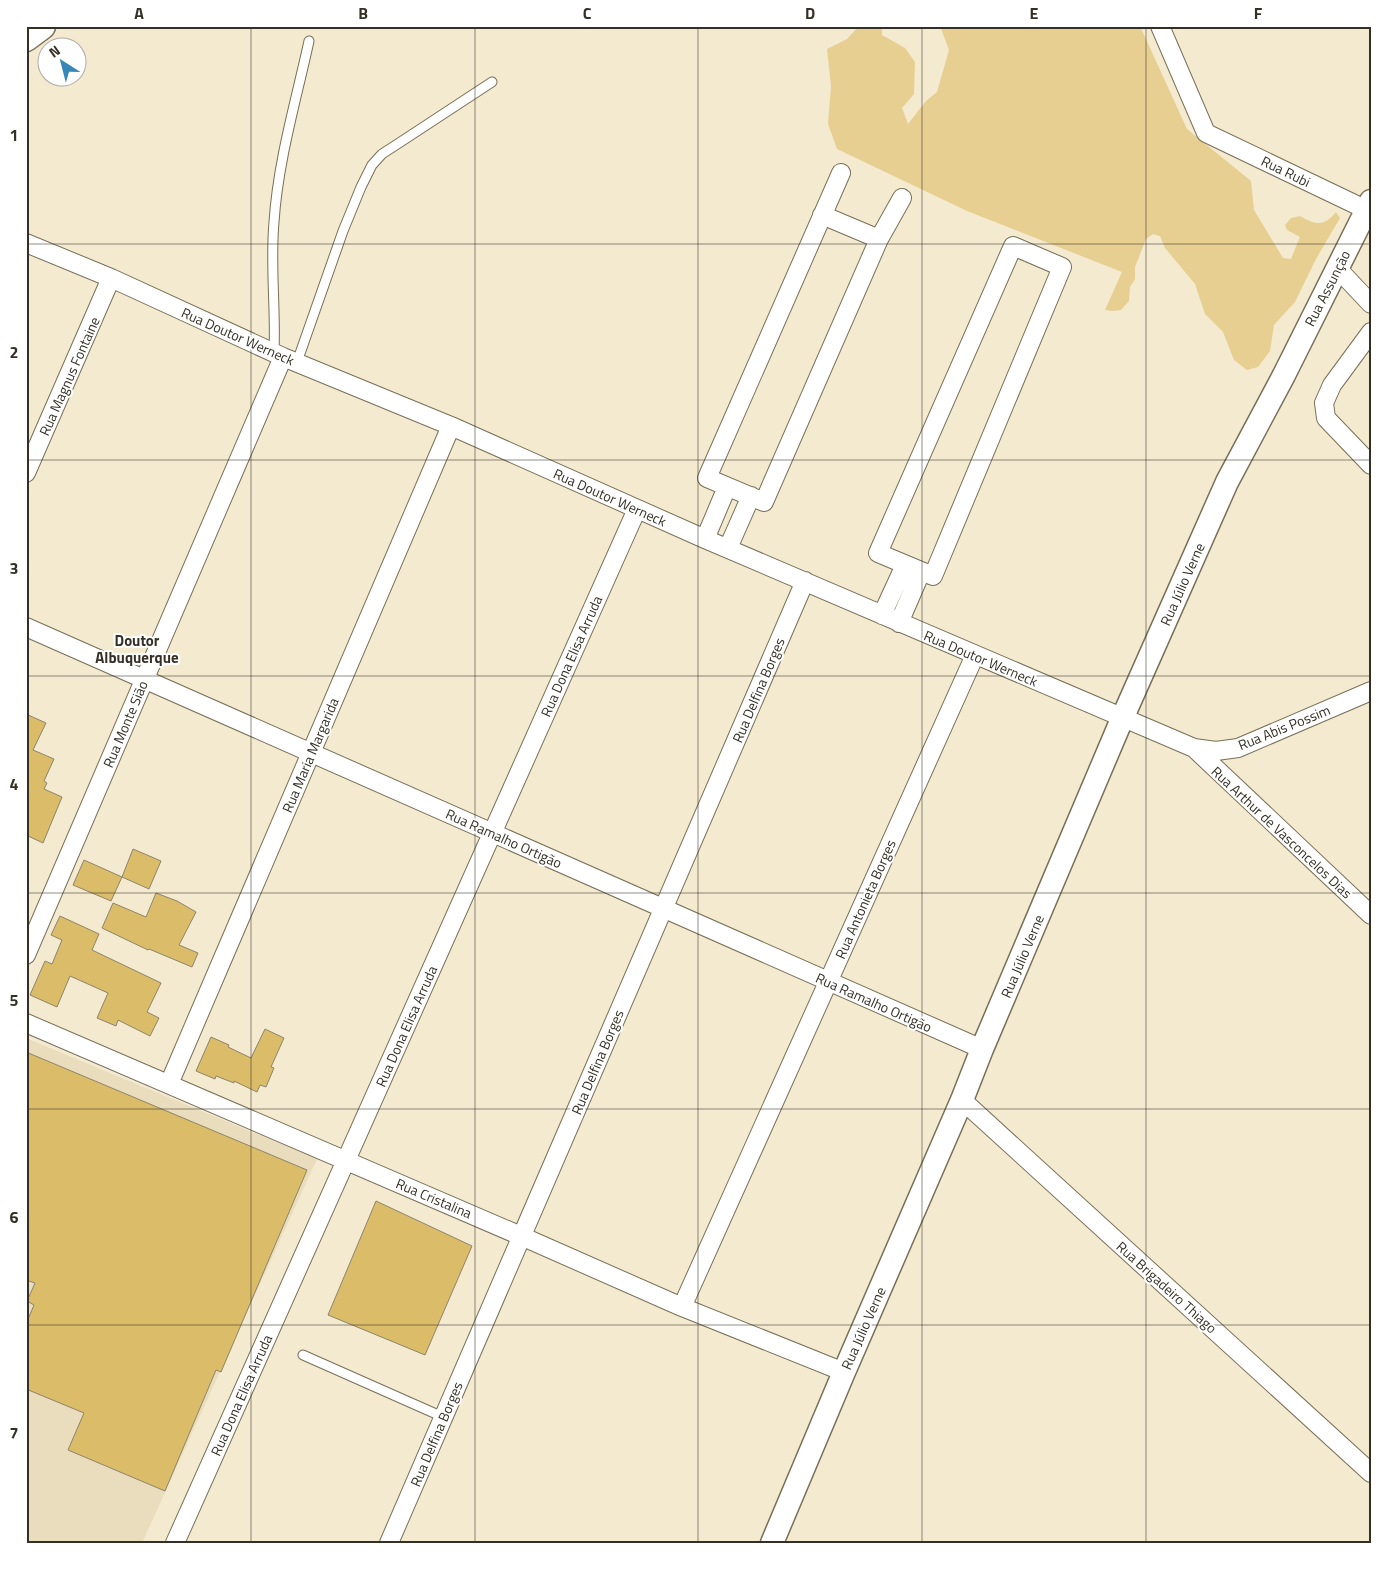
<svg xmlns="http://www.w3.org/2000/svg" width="1397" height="1569" font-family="'Titillium Web',sans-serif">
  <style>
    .built { fill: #eaddbd }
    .green { fill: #e7cf91 }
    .building { fill: #dbbc69; stroke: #8c846c }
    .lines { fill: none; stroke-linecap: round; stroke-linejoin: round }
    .service-casing { stroke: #786f58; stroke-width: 11 }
    .minor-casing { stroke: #786f58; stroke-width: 20 }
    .tertiary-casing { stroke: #786f58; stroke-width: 25 }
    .secondary-casing { stroke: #786f58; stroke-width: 29 }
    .service { stroke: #fff; stroke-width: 9 }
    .minor { stroke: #fff; stroke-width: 18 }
    .tertiary { stroke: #fff; stroke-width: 22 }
    .secondary { stroke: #fff; stroke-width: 26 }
    .grid { fill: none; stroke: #343026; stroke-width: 1; stroke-opacity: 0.55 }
    .labels { text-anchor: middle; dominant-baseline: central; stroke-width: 4; stroke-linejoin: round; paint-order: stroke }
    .street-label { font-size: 14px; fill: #343026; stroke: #fff }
    .neighbourhood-label { font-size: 15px; font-weight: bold; fill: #343026; stroke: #fff }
    .neatline { fill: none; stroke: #343026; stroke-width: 2 }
    .grid-label { font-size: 16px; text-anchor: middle; font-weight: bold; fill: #343026 }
  </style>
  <rect width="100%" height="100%" fill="#f4ead0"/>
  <path class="built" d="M 26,1038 L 317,1159 L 142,1543 L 26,1543 Z"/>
  <path class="green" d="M 859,26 L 882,26 L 882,35 L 905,48 L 915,62 L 914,94 L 902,108 L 908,124 L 926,101 L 937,92 L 949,50 L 940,26 L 1140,26 L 1187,129 L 1251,181 L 1254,210 L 1283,258 L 1291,259 L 1300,237 L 1287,230 L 1285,225 L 1291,218 L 1300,216 C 1315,225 1324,227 1336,212 L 1340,218 L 1316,259 L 1295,302 L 1274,325 L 1270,351 L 1258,367 L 1247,370 L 1234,360 L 1223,332 L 1205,314 L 1195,284 L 1165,248 L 1160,236 L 1153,234 L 1146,239 L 1135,267 L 1135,279 L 1130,287 L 1129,301 L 1121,310 L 1112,311 L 1105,310 L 1122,272 L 967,211 L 837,149 L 828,124 L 831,86 L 827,49 L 847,39 Z"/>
  <path class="building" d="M 26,714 L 46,723 L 33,750 L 54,759 L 44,781 L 47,783 L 44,789 L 62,797 L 43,843 L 26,835 Z
    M 133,849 L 161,861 L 149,889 L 122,877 Z
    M 84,860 L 122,877 L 111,901 L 73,885 Z
    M 156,893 L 177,901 L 196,912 L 179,945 L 198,953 L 192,967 L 149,949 L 148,950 L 102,928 L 113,903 L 146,917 Z
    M 60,916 L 99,934 L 92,950 L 161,983 L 147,1012 L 159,1018 L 150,1036 L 118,1020 L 116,1026 L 97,1018 L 108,993 L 70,976 L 57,1007 L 30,995 L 45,961 L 52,964 L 62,940 L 51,935 Z
    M 265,1029 L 284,1038 L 271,1067 L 274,1068 L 266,1087 L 260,1085 L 257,1092 L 234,1081 L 234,1083 L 216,1076 L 215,1079 L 196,1071 L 211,1037 L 229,1045 L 228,1047 L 251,1058 Z
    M 26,1052 L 307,1170 L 221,1372 L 216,1370 L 165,1491 L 68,1450 L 84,1413 L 26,1389 L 26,1324 L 34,1305 L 27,1301 L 35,1283 L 26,1280 Z
    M 376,1201 L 472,1246 L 425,1355 L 328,1315 Z"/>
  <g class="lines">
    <g class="service-casing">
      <path id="service" d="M 274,352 C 276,309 270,265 274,222 C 278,161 296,101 309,41
        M 297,362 L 343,231 L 361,187 L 372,165 L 382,154 L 399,143 L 492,82
        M 303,1355 L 443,1417"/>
    </g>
    <g class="minor-casing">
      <path id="minor" d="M 1160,26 L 1206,133 L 1367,210
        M 841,173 L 707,478 L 764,502 L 879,239 L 902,198
        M 822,215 L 879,239
        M 26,243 L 111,278 L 283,357 L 451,426 L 705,539 L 1194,748 L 1216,751 L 1238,748 L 1371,691
        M 1013,246 L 1062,267 L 933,576 L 878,553 Z
        M 1337,268 L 1371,304
        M 1371,332 L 1332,385 L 1324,403 L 1326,418 L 1371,465
        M 26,473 L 111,278
        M 705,539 L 727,487
        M 728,548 L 751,496
        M 882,615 L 905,565
        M 899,623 L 921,572
        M 26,627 L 982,1049
        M 1194,748 L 1371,915
        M 26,955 L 283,357
        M 26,1023 L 521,1236 L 682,1307 L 844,1372
        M 169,1084 L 451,426
        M 962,1100 L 1371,1473
        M 682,1307 L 975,655
        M 175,1543 L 637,509
        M 389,1543 L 805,581"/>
    </g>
    <g class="tertiary-casing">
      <path id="tertiary" d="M 772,1543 L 844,1372 L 962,1100 L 982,1049 L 1122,719 L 1227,482 L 1284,375 L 1371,201"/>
    </g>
    <g class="secondary-casing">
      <path id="secondary" d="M 26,38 L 42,26"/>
    </g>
    <use href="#service" class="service"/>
    <use href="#minor" class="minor"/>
    <use href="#tertiary" class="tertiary"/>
    <use href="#secondary" class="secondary"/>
  </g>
  <path class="grid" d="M 251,26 L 251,1543M 475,26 L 475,1543M 698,26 L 698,1543M 922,26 L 922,1543M 1146,26 L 1146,1543M 26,244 L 1371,244M 26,460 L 1371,460M 26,676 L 1371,676M 26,893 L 1371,893M 26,1109 L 1371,1109M 26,1325 L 1371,1325"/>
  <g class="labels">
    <g class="street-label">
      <text transform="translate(1286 171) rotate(26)">Rua Rubi</text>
      <text transform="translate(1327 288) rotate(-63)">Rua Assunção</text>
      <text transform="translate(238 336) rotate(24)">Rua Doutor Werneck</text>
      <text transform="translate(69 376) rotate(-66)">Rua Magnus Fontaine</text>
      <text transform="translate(610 497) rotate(24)">Rua Doutor Werneck</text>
      <text transform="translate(1182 584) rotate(-66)">Rua Júlio Verne</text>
      <text transform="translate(571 656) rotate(-66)">Rua Dona Elisa Arruda</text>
      <text transform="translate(981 658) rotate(23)">Rua Doutor Werneck</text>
      <text transform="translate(758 690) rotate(-67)">Rua Delfina Borges</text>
      <text transform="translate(125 724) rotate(-67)">Rua Monte Sião</text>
      <text transform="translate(1284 727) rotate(-22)">Rua Abis Possim</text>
      <text transform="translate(310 755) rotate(-67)">Rua Maria Margarida</text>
      <text transform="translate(1282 832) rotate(43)">Rua Arthur de Vasconcelos Dias</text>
      <text transform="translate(504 838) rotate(24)">Rua Ramalho Ortigão</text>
      <text transform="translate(865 899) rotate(-66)">Rua Antonieta Borges</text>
      <text transform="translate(1022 956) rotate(-67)">Rua Júlio Verne</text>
      <text transform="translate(874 1002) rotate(24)">Rua Ramalho Ortigão</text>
      <text transform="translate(406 1026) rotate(-66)">Rua Dona Elisa Arruda</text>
      <text transform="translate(597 1062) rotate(-67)">Rua Delfina Borges</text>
      <text transform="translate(434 1198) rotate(23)">Rua Cristalina</text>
      <text transform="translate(1167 1287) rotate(42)">Rua Brigadeiro Thiago</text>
      <text transform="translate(863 1328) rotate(-66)">Rua Júlio Verne</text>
      <text transform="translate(241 1395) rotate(-66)">Rua Dona Elisa Arruda</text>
      <text transform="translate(436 1434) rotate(-67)">Rua Delfina Borges</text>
    </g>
    <g class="neighbourhood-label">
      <text x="137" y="640">Doutor<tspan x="137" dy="17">Albuquerque</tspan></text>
    </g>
  </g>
  <rect width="1397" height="1569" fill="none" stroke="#ffffff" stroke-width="55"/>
  <g transform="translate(62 62) rotate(324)"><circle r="24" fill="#ffffff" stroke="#aeaca8"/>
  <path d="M0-4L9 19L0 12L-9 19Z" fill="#3686b7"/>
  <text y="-8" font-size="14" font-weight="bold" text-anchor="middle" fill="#343026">N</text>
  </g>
  <rect x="28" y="28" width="1342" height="1514" class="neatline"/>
  <g class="grid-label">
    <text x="139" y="19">A</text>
    <text x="363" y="19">B</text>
    <text x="587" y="19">C</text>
    <text x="810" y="19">D</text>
    <text x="1034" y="19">E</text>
    <text x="1258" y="19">F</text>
    <text x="14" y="141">1</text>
    <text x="14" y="358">2</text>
    <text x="14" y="574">3</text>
    <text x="14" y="790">4</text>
    <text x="14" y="1006">5</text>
    <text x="14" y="1223">6</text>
    <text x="14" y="1439">7</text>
  </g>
</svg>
